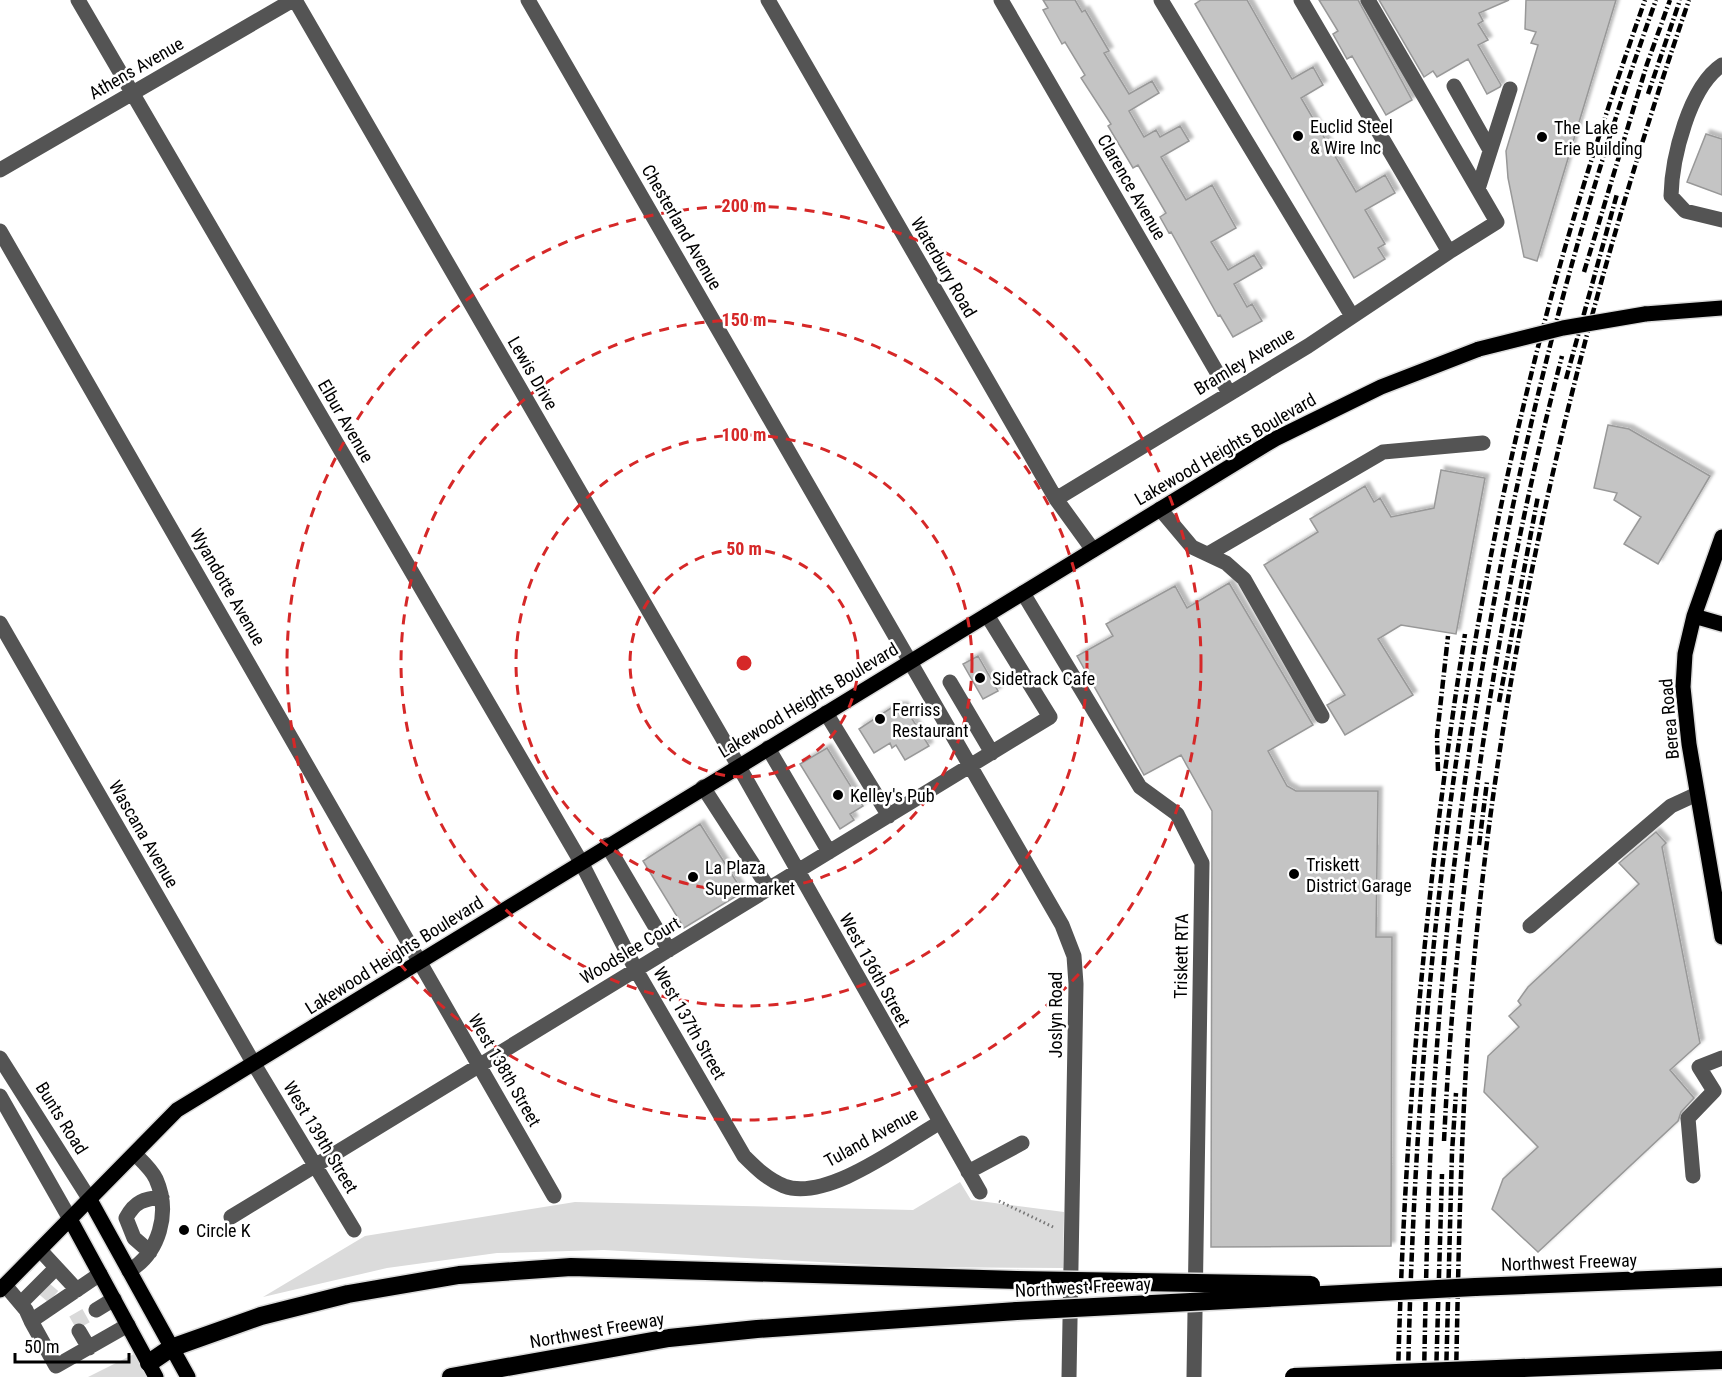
<svg xmlns="http://www.w3.org/2000/svg" width="1722" height="1377" font-family="'Roboto Condensed',sans-serif">
  <style>
    .green { fill: #dbdbdb }
    .building { fill: #c4c4c4; stroke: #989898; stroke-width: 1.5; filter: url(#shadow) }
    .lines { fill: none; stroke-linecap: round; stroke-linejoin: round }
    .minor-tunnel { stroke: #d9d9d9; stroke-width: 15; stroke-dasharray: 15 8; stroke-linecap: butt }
    .major-casing { stroke: #dbdbdb; stroke-width: 18 }
    .highway-casing { stroke: #dbdbdb; stroke-width: 21 }
    .path { stroke: #767676; stroke-width: 3; stroke-dasharray: 1.5 3; stroke-linecap: butt }
    .minor { stroke: #545454; stroke-width: 15 }
    .major { stroke: #000; stroke-width: 15 }
    .highway { stroke: #000; stroke-width: 18 }
    .rail { stroke: #000; stroke-width: 4.5; stroke-dasharray: 9 3 1.5 3; stroke-linecap: butt }
    .major-bridge-casing { stroke: #dbdbdb; stroke-width: 18; stroke-linecap: butt }
    .highway-bridge-casing { stroke: #dbdbdb; stroke-width: 21; stroke-linecap: butt }
    .major-bridge { stroke: #000; stroke-width: 15 }
    .highway-bridge { stroke: #000; stroke-width: 18 }
    .ring { fill: none; stroke: #d62828; stroke-width: 3; stroke-dasharray: 10 8 }
    .poi-dot { fill: #000; stroke: #fff; stroke-width: 2 }
    .labels { text-anchor: middle; dominant-baseline: central; stroke-width: 5; stroke-linejoin: round; paint-order: stroke }
    .street-label { font-size: 18px; fill: #000; stroke: #fff }
    .poi-label { font-size: 18px; fill: #000; stroke: #fff; text-anchor: start }
    .centre { fill: #d62828; stroke: #fff; stroke-width: 3 }
    .ring-label { font-size: 18px; text-anchor: middle; font-weight: bold; fill: #d62828; stroke: #fff; stroke-width: 5; stroke-linejoin: round; paint-order: stroke }
  </style>
  <defs>
    <filter id="shadow"><feDropShadow dx="4" dy="-4" stdDeviation="1.5" flood-color="#0004"/></filter>
  </defs>
  <rect width="100%" height="100%" fill="#fff"/>
  <path class="green" d="M 960,1182 L 971,1200 L 1064,1212 L 1063,1268 L 909,1267 L 604,1250 L 497,1253 L 387,1268 L 263,1297 L 365,1236 L 575,1202 L 913,1210 Z
    M 136,1353 L 149,1377 L 88,1377 Z"/>
  <path class="building" d="M 1043,0 L 1075,0 L 1082,12 L 1085,10 L 1109,51 L 1104,53 L 1129,94 L 1152,81 L 1159,93 L 1129,111 L 1144,137 L 1156,130 L 1160,137 L 1180,126 L 1189,141 L 1161,157 L 1186,200 L 1212,185 L 1236,228 L 1211,242 L 1228,270 L 1254,255 L 1262,268 L 1234,284 L 1247,307 L 1252,304 L 1262,321 L 1233,337 L 1220,315 L 1218,316 L 1171,232 L 1169,233 L 1160,217 L 1166,213 L 1138,165 L 1133,168 L 1108,126 L 1111,124 L 1081,78 L 1085,75 L 1065,42 L 1062,44 L 1043,10 L 1048,8 Z
    M 1201,0 L 1247,0 L 1292,79 L 1313,67 L 1323,85 L 1301,98 L 1356,192 L 1385,175 L 1395,193 L 1365,210 L 1385,244 L 1378,248 L 1385,259 L 1354,278 L 1195,4 Z
    M 1319,0 L 1358,0 L 1412,100 L 1386,115 L 1352,56 L 1347,59 L 1333,34 L 1338,31 Z
    M 1379,0 L 1509,0 L 1479,13 L 1483,21 L 1478,24 L 1488,40 L 1478,45 L 1501,85 L 1500,87 L 1487,94 L 1468,59 L 1437,77 L 1433,71 L 1424,77 Z
    M 1526,0 L 1616,0 L 1537,261 L 1524,257 L 1508,178 L 1506,151 L 1538,45 L 1531,43 L 1536,32 L 1525,29 Z
    M 1706,134 L 1722,139 L 1722,195 L 1687,182 Z
    M 1608,425 L 1629,429 L 1710,476 L 1658,564 L 1624,544 L 1641,517 L 1614,500 L 1617,493 L 1594,488 Z
    M 1441,470 L 1485,478 L 1456,634 L 1401,625 L 1378,639 L 1413,695 L 1345,735 L 1327,705 L 1345,695 L 1264,565 L 1318,532 L 1310,519 L 1365,486 L 1374,502 L 1380,498 L 1391,517 L 1434,508 Z
    M 1229,583 L 1313,725 L 1268,751 L 1287,786 L 1296,791 L 1378,791 L 1376,937 L 1392,937 L 1391,1246 L 1211,1247 L 1212,811 L 1181,755 L 1144,775 L 1077,656 L 1113,636 L 1106,624 L 1175,586 L 1187,608 Z
    M 978,656 L 998,691 L 983,699 L 963,664 Z
    M 894,706 L 904,706 L 929,746 L 905,760 L 896,745 L 892,748 L 890,743 L 874,753 L 859,729 Z
    M 827,748 L 863,806 L 850,814 L 854,820 L 840,829 L 800,764 Z
    M 700,824 L 743,892 L 684,928 L 643,861 Z
    M 1656,832 L 1666,843 L 1662,847 L 1700,1043 L 1670,1070 L 1694,1098 L 1681,1112 L 1678,1121 L 1538,1252 L 1492,1209 L 1503,1179 L 1538,1147 L 1484,1092 L 1488,1056 L 1519,1027 L 1509,1016 L 1521,1005 L 1518,1001 L 1528,987 L 1639,884 L 1619,863 Z"/>
  <g class="lines">
    <path class="minor-tunnel" d="M 42,1287 L 55,1298
      M 73,1323 L 96,1310"/>
    <g class="major-casing">
      <path id="major" d="M 1645,314 L 1722,308
        M 1722,537 L 1694,616 L 1685,654 L 1683,687 L 1689,744 L 1722,937
        M 1694,616 L 1722,624
        M 90,1200 L 188,1377
        M 70,1219 L 156,1377
        M 0,1290 L 177,1110 L 1275,439 L 1381,387 L 1479,349"/>
    </g>
    <g class="highway-casing">
      <path id="highway" d="M 1475,1287 L 1722,1277
        M 149,1363 L 171,1348 L 261,1316 L 348,1294 L 459,1275 L 571,1267 L 1017,1280
        M 1473,1370 L 1722,1360
        M 451,1377 L 669,1338 L 757,1329 L 1017,1311"/>
    </g>
    <path class="path" d="M 999,1201 L 1053,1227"/>
    <path class="minor" d="M 78,0 L 581,862 L 636,970 L 744,1156 C 756,1168 767,1179 784,1186 C 827,1202 902,1144 939,1123
      M 295,0 L 738,765 L 980,1192
      M 528,0 L 1062,925 L 1074,956 L 1076,984 L 1069,1377
      M 768,0 L 1056,499 L 1093,550
      M 1001,0 L 1229,393
      M 1161,0 L 1352,316
      M 1301,0 L 1449,252 L 1497,222 L 1368,0
      M 1722,65 C 1689,87 1672,158 1671,196 L 1685,211 L 1722,220
      M 1454,86 L 1490,150
      M 0,170 L 293,0
      M 1478,189 L 1510,89
      M 0,231 L 554,1196
      M 1056,499 L 1308,346 L 1449,252
      M 1160,509 L 1192,547 L 1226,563 L 1244,579 L 1322,716
      M 1208,554 L 1383,452 L 1483,443
      M 1023,593 L 1140,787 L 1177,814 L 1202,863 L 1194,1377
      M 0,623 L 254,1064 L 354,1230
      M 950,682 L 992,753
      M 826,713 L 889,816
      M 768,748 L 829,852
      M 703,787 L 769,889
      M 607,845 L 669,950
      M 1530,926 L 1671,806 L 1697,794
      M 0,1058 L 90,1200
      M 0,1096 L 70,1219
      M 968,1172 L 1022,1143
      M 1693,1176 L 1688,1118 L 1714,1091 L 1699,1067 L 1722,1058
      M 231,1217 L 1050,717 L 987,615
      M 40,1250 L 77,1290
      M 150,1252 L 134,1238 L 126,1218 C 135,1201 144,1199 162,1197
      M 129,1271 C 159,1253 171,1213 156,1179 C 152,1170 142,1161 135,1154
      M 5,1285 L 26,1310 L 31,1321 L 100,1274
      M 21,1303 L 56,1268
      M 96,1310 L 114,1299
      M 31,1321 L 56,1366 L 128,1325
      M 79,1331 L 89,1348"/>
    <use href="#major" class="major"/>
    <use href="#highway" class="highway"/>
    <path class="rail" d="M 1648,94 L 1680,0
      M 1584,272 L 1647,64 L 1670,0
      M 1566,379 L 1617,194
      M 1499,702 L 1538,496
      M 1438,771 L 1437,736 L 1448,636
      M 1479,845 L 1487,782
      M 1444,1141 C 1457,876 1495,612 1562,356
      M 1398,1377 C 1404,1128 1426,880 1465,634
      M 1408,1377 C 1415,1040 1450,699 1532,371 C 1563,245 1602,122 1645,0
      M 1424,1377 C 1426,1276 1428,1175 1435,1074 C 1459,710 1532,344 1656,0
      M 1436,1377 L 1442,1174
      M 1446,1377 L 1452,1152 L 1456,1093
      M 1456,1377 C 1459,1238 1461,1100 1474,961 C 1504,633 1582,311 1689,0"/>
    <g class="major-bridge-casing">
      <path id="major-bridge" d="M 1479,349 L 1563,328 L 1645,314"/>
    </g>
    <g class="highway-bridge-casing">
      <path id="highway-bridge" d="M 1017,1280 L 1311,1285
        M 1017,1311 L 1475,1287
        M 1294,1377 L 1473,1370"/>
    </g>
    <use href="#major-bridge" class="major-bridge"/>
    <use href="#highway-bridge" class="highway-bridge"/>
  </g>
  <g class="ring">
    <circle cx="744" cy="663" r="114"/>
    <circle cx="744" cy="663" r="228"/>
    <circle cx="744" cy="663" r="343"/>
    <circle cx="744" cy="663" r="457"/>
  </g>
  <g class="poi-dot">
    <circle cx="1298" cy="136" r="6"/>
    <circle cx="1542" cy="137" r="6"/>
    <circle cx="980" cy="678" r="6"/>
    <circle cx="880" cy="719" r="6"/>
    <circle cx="838" cy="795" r="6"/>
    <circle cx="1294" cy="874" r="6"/>
    <circle cx="693" cy="877" r="6"/>
    <circle cx="184" cy="1230" r="6"/>
  </g>
  <g class="labels">
    <g class="street-label">
      <text transform="translate(136 68) rotate(-30)">Athens Avenue</text>
      <text transform="translate(1132 187) rotate(60)">Clarence Avenue</text>
      <text transform="translate(682 227) rotate(60)">Chesterland Avenue</text>
      <text transform="translate(944 267) rotate(60)">Waterbury Road</text>
      <text transform="translate(1244 361) rotate(-31)">Bramley Avenue</text>
      <text transform="translate(533 373) rotate(60)">Lewis Drive</text>
      <text transform="translate(346 421) rotate(60)">Elbur Avenue</text>
      <text transform="translate(1225 449) rotate(-30)">Lakewood Heights Boulevard</text>
      <text transform="translate(228 587) rotate(60)">Wyandotte Avenue</text>
      <text transform="translate(808 700) rotate(-31)">Lakewood Heights Boulevard</text>
      <text transform="translate(1669 719) rotate(-95)">Berea Road</text>
      <text transform="translate(144 834) rotate(60)">Wascana Avenue</text>
      <text transform="translate(630 950) rotate(-31)">Woodslee Court</text>
      <text transform="translate(394 955) rotate(-32)">Lakewood Heights Boulevard</text>
      <text transform="translate(1181 956) rotate(-89)">Triskett RTA</text>
      <text transform="translate(875 970) rotate(61)">West 136th Street</text>
      <text transform="translate(1055 1015) rotate(-90)">Joslyn Road</text>
      <text transform="translate(690 1023) rotate(60)">West 137th Street</text>
      <text transform="translate(505 1070) rotate(60)">West 138th Street</text>
      <text transform="translate(62 1118) rotate(58)">Bunts Road</text>
      <text transform="translate(321 1137) rotate(59)">West 139th Street</text>
      <text transform="translate(871 1137) rotate(-29)">Tuland Avenue</text>
      <text transform="translate(1569 1262) rotate(-2)">Northwest Freeway</text>
      <text transform="translate(1083 1287) rotate(-3)">Northwest Freeway</text>
      <text transform="translate(597 1330) rotate(-10)">Northwest Freeway</text>
    </g>
    <g class="poi-label">
      <text x="1310" y="126">Euclid Steel<tspan x="1310" dy="21">&amp; Wire Inc</tspan></text>
      <text x="1554" y="127">The Lake<tspan x="1554" dy="21">Erie Building</tspan></text>
      <text x="992" y="678">Sidetrack Cafe</text>
      <text x="892" y="709">Ferriss<tspan x="892" dy="21">Restaurant</tspan></text>
      <text x="850" y="795">Kelley's Pub</text>
      <text x="1306" y="864">Triskett<tspan x="1306" dy="21">District Garage</tspan></text>
      <text x="705" y="867">La Plaza<tspan x="705" dy="21">Supermarket</tspan></text>
      <text x="196" y="1230">Circle K</text>
    </g>
  </g>
  <circle cx="744" cy="663" r="9" class="centre"/>
  <g class="ring-label">
    <text x="744" y="212">200 m</text>
    <text x="744" y="326">150 m</text>
    <text x="744" y="441">100 m</text>
    <text x="744" y="555">50 m</text>
  </g>
  <path d="M15 1353v9h114v-9" fill="none" stroke="#000000" stroke-width="3"/>
  <text x="24" y="1353" font-size="18" fill="#000000" stroke="#ffffff" stroke-width="4.5" paint-order="stroke">50 m</text>
</svg>
